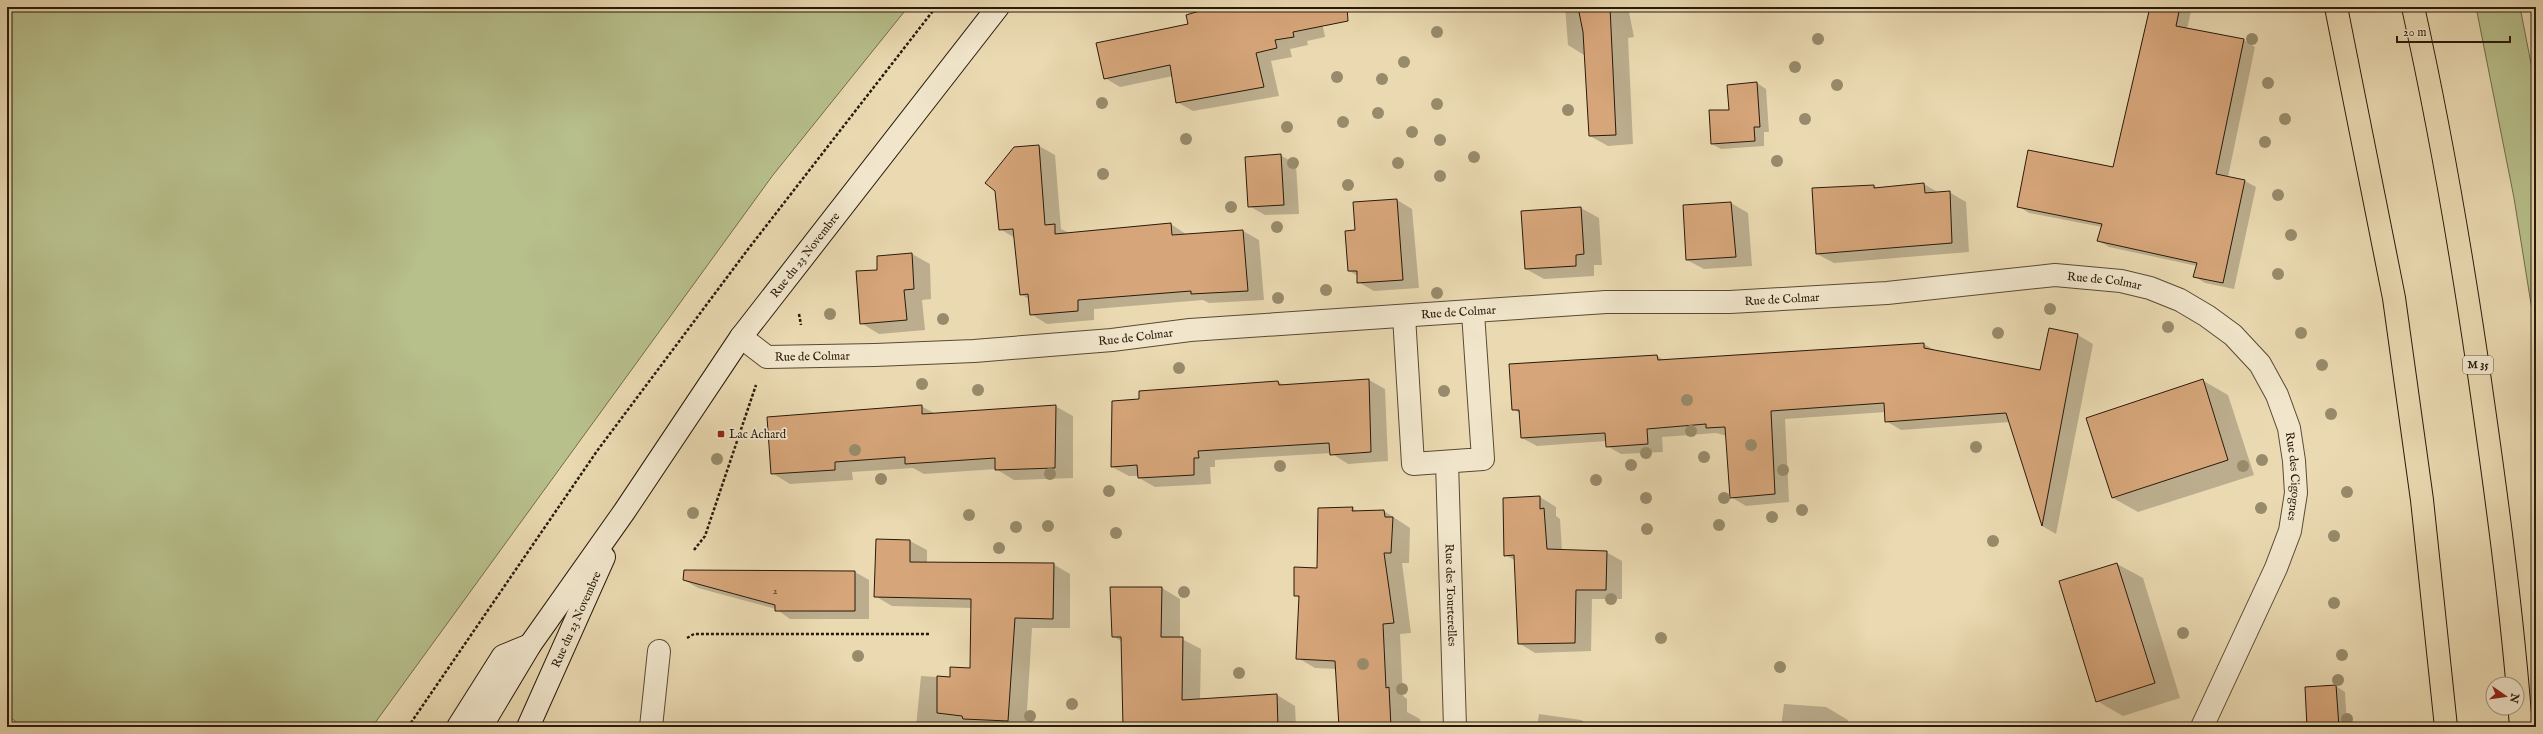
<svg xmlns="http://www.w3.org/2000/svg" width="2543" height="734" font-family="'IM FELL English',serif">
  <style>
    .green { fill: #b7bf8b; stroke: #706c4b }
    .shadow { fill: #0003 }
    .building { fill: #d6a57a; stroke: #291a0b }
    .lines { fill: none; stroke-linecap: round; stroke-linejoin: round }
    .minor-casing { stroke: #594a34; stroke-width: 24 }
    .secondary-casing { stroke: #291a0b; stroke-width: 24 }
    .trunk-casing { stroke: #291a0b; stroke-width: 24 }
    .path { stroke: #291a0b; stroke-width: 2.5; stroke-dasharray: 3 2; stroke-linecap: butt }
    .minor { stroke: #f1e6cc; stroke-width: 22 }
    .secondary { stroke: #f1e6cc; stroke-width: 22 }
    .trunk { stroke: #ead9b1; stroke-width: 22 }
    .tree { fill: #988b6b }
    .poi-dot { fill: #8f2418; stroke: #f1e6cc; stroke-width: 1.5 }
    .labels { text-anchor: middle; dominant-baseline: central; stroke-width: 3.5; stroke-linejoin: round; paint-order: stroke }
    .number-label { font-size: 10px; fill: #543d27 }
    .shield { fill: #f1e6cc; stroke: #655745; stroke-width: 1 }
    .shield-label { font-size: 11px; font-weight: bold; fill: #291a0b }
    .street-label { font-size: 12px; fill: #291a0b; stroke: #f1e6cc }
    .poi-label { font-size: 12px; fill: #291a0b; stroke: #f1e6cc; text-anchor: start }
  </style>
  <rect width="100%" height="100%" fill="#ead9b1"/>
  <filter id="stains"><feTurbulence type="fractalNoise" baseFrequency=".005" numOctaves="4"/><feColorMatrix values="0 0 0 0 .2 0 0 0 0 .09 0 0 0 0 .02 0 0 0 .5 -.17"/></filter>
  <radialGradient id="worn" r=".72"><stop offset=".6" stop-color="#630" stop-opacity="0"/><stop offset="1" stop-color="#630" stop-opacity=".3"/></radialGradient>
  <path class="green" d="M 7,7 L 908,7 L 773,175 L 372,727 L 23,727 L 7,715 L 7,381 L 12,381 L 7,364 Z
    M 2476,7 L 2520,7 L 2536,89 L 2536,335 L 2514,198 Z"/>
  <path class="shadow" d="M 1225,7 L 1319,7 L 1325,37 L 1307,41 L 1308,45 L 1290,49 L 1292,57 L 1271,61 L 1279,96 L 1193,111 L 1177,102 L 1173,76 L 1120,87 L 1105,78 L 1189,24 Z
    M 1565,7 L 1628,7 L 1634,37 L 1628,38 L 1633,144 L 1608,146 L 1590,136 L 1584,55 L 1568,45 Z
    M 2150,7 L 2192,7 L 2187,29 L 2244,40 L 2255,47 L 2228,177 L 2245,181 L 2256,187 L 2234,289 L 2205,283 L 2194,276 L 2197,266 L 2109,247 L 2099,241 L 2102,227 L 2029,213 L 2018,206 L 2114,169 Z
    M 1757,83 L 1766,89 L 1769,132 L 1764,132 L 1764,146 L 1721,149 L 1712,144 L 1730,110 Z
    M 1039,146 L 1055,155 L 1061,229 L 1069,233 L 1171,224 L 1187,235 L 1243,231 L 1259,240 L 1264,300 L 1209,303 L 1203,300 L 1094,309 L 1094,320 L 1047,324 L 1031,314 L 1029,299 L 1020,294 L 1015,238 L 1000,229 Z
    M 1280,155 L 1296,164 L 1299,214 L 1265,215 L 1249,206 Z
    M 1924,184 L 1939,193 L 1949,192 L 1966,202 L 1969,252 L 1834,263 L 1817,254 L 1874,186 L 1878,188 Z
    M 1397,200 L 1412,209 L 1419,288 L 1374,291 L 1358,282 L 1358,276 L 1349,271 L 1356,231 Z
    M 1731,203 L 1748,213 L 1752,266 L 1704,269 L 1687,260 L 1684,206 Z
    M 1581,208 L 1599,218 L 1602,265 L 1594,265 L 1594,276 L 1544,279 L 1526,269 Z
    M 912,254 L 930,264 L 931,299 L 922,300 L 925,330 L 879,334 L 861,323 L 878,271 L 878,257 Z
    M 2050,330 L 2078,335 L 2093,344 L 2056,534 L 2042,526 L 2010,422 L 1901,430 L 1886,421 L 1886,412 L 1785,419 L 1789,502 L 1746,506 L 1731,497 L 1727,436 L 1716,433 L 1662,437 L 1663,452 L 1621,454 L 1607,446 L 1606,441 L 1537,446 L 1522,438 L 1521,414 L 1513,409 L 1657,356 L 1665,361 L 1924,344 L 1936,351 L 2041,372 Z
    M 1369,380 L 1385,389 L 1388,461 L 1348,464 L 1331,453 L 1215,460 L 1215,467 L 1210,467 L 1211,484 L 1155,487 L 1139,478 L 1139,476 L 1129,476 L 1112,467 L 1140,400 L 1278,382 L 1284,385 Z
    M 2202,380 L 2228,395 L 2254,475 L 2138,512 L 2113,498 Z
    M 921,406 L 936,414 L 1055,406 L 1073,416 L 1073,478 L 1014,480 L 996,469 L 924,474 L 913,468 L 852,472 L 853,480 L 790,484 L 772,473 Z
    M 1540,497 L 1556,507 L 1556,516 L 1560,519 L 1562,551 L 1606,552 L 1622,561 L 1622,599 L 1592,599 L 1591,651 L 1535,653 L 1519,643 L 1516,561 L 1505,555 Z
    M 1352,508 L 1359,512 L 1384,511 L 1410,528 L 1409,563 L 1402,563 L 1411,633 L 1400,634 L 1403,696 L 1407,699 L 1407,712 L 1420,719 L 1421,727 L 1340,727 L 1337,669 L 1315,668 L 1298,658 L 1300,598 L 1295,595 L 1318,569 Z
    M 910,541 L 927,550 L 927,563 L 1053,564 L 1070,574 L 1070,628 L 1032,628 L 1026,727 L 916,727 L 921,676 L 951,678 L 971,669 L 972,608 L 892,606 L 875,596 Z
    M 2117,564 L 2143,578 L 2180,698 L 2123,716 L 2097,701 Z
    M 855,572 L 869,580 L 869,619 L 790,619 L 776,609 L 698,588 L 684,580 Z
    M 1162,588 L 1180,599 L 1180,638 L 1201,649 L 1200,700 L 1277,695 L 1295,706 L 1296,727 L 1124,727 L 1122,642 L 1113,636 Z
    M 2336,686 L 2345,692 L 2347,727 L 2308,727 Z
    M 1784,704 L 1826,707 L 1848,720 L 1848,727 L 1781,727 Z
    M 1539,714 L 1581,720 L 1593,727 L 1537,727 Z"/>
  <path class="building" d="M 1213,7 L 1347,7 L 1348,21 L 1293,32 L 1294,37 L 1275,40 L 1277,48 L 1256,53 L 1264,87 L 1176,103 L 1170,65 L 1104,79 L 1096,43 L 1188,24 L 1186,15 Z
    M 1578,7 L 1610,7 L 1616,135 L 1589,136 L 1583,32 Z
    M 2150,7 L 2180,7 L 2176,26 L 2244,39 L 2216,174 L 2245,180 L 2223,283 L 2193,277 L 2197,263 L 2097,241 L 2102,224 L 2017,207 L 2028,150 L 2113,167 Z
    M 1757,82 L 1760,127 L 1754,127 L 1755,141 L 1711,144 L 1709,110 L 1729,110 L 1727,85 Z
    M 1039,145 L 1045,225 L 1055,224 L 1055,234 L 1171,223 L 1172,235 L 1243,230 L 1248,291 L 1191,294 L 1191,291 L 1078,300 L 1078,311 L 1030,315 L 1028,294 L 1020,295 L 1013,229 L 999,230 L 995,191 L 985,183 L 1014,147 Z
    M 1281,154 L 1284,205 L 1248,207 L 1245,157 Z
    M 1924,183 L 1925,193 L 1950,191 L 1952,243 L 1816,254 L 1812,188 L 1874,185 L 1874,188 Z
    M 1397,199 L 1403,280 L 1357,283 L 1357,271 L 1348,271 L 1345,231 L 1355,230 L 1353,202 Z
    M 1731,202 L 1736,257 L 1686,260 L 1683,205 Z
    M 1581,207 L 1584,254 L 1576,255 L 1576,266 L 1525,269 L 1521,211 Z
    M 912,253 L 914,289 L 904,290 L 907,320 L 860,324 L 856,271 L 877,270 L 877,256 Z
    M 2049,328 L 2078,334 L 2042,526 L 2006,413 L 1885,422 L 1884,403 L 1771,411 L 1775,494 L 1730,498 L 1725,427 L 1706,428 L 1706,424 L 1647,429 L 1648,444 L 1606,447 L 1605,433 L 1521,438 L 1519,410 L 1512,410 L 1509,364 L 1657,355 L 1658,360 L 1924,343 L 1924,348 L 2040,370 Z
    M 1369,379 L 1371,452 L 1330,455 L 1329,443 L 1198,451 L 1199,458 L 1194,458 L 1194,475 L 1138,478 L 1137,465 L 1111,467 L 1112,401 L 1139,399 L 1139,391 L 1278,381 L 1279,385 Z
    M 2203,379 L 2228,460 L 2112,498 L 2086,418 Z
    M 922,405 L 922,414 L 1056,405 L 1055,468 L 995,470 L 995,458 L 905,464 L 905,457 L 835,462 L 835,470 L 771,474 L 767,417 Z
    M 1540,496 L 1540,509 L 1544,508 L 1547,549 L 1607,551 L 1606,590 L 1576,590 L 1575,643 L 1518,644 L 1514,555 L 1504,556 L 1503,498 Z
    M 1353,507 L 1352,511 L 1384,510 L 1385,517 L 1393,517 L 1391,553 L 1384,553 L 1394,623 L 1383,624 L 1386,688 L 1389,687 L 1391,727 L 1339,727 L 1335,661 L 1296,659 L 1299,596 L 1294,596 L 1294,567 L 1317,568 L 1318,508 Z
    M 876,539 L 910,540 L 910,562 L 1054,563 L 1053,619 L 1015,618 L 1008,721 L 963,719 L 962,716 L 937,713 L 937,676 L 950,677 L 950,667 L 970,668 L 971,599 L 874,597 Z
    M 2117,563 L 2155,683 L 2096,702 L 2059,581 Z
    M 684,570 L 855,571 L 855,611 L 775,611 L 775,605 L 683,580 Z
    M 1110,587 L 1162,587 L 1161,637 L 1183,637 L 1182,700 L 1277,694 L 1278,727 L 1123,727 L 1121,637 L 1112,637 Z
    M 2336,685 L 2339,727 L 2307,727 L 2305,687 Z"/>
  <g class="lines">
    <g class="minor-casing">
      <g id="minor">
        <path d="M 1404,316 L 1413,464 L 1483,459 L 1473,313"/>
        <path id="s1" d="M 741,337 L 767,357 L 875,355 L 974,351 L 1112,340 L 1190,330 L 1606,302 L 1730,302 L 1887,293 L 2055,275 L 2121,281 L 2150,288 L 2180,300 L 2207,316 L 2233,335 L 2260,364 L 2277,395 L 2289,428 L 2294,461 L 2296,493 L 2290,531 L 2276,568 L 2202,727"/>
        <path id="s2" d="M 1447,462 L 1455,727"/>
        <path d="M 651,727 L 659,651"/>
      </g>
    </g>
    <g class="secondary-casing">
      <g id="secondary">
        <path d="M 458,727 L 503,656 L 530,645"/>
        <path id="s3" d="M 481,727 L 530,645 L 624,512 L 741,337 L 998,7"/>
        <path id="s4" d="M 528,727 L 604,557"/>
      </g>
    </g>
    <g class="trunk-casing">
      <path id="trunk" d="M 2336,7 L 2394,298 L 2422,500 L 2446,727
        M 2413,7 C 2440,128 2461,251 2479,374 C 2496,492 2512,609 2521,727"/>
    </g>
    <path class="path" d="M 799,314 L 801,325
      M 694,550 L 705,536 L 756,385
      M 687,638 L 694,634 L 930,634
      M 408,727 L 597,451 L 749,248 L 936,7"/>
    <use href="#minor" class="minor"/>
    <use href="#secondary" class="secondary"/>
    <use href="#trunk" class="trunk"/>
  </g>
  <g class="tree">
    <circle cx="1437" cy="32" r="6"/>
    <circle cx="1818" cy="39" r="6"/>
    <circle cx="2252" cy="39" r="6"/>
    <circle cx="1404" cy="62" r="6"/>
    <circle cx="1795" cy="67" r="6"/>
    <circle cx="1337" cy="77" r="6"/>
    <circle cx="1382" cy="79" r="6"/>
    <circle cx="2268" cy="83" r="6"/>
    <circle cx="1837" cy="85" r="6"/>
    <circle cx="1102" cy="103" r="6"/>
    <circle cx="1437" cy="104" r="6"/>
    <circle cx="1568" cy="110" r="6"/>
    <circle cx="1378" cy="113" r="6"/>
    <circle cx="1805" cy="119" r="6"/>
    <circle cx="2285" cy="119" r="6"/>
    <circle cx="1343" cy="122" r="6"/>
    <circle cx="1287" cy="127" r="6"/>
    <circle cx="1412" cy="132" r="6"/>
    <circle cx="1186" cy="139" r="6"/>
    <circle cx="1440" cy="140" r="6"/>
    <circle cx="2265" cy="142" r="6"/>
    <circle cx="1474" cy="157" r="6"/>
    <circle cx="1777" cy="161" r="6"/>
    <circle cx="1293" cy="163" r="6"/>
    <circle cx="1398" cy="163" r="6"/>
    <circle cx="1103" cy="174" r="6"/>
    <circle cx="1440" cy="176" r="6"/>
    <circle cx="1348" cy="185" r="6"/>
    <circle cx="2278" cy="195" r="6"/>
    <circle cx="1231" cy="207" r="6"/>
    <circle cx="1277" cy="227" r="6"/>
    <circle cx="2291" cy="235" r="6"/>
    <circle cx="2278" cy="274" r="6"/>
    <circle cx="1326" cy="290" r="6"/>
    <circle cx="1437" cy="293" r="6"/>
    <circle cx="1278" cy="298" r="6"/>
    <circle cx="2050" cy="309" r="6"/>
    <circle cx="830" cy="314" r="6"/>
    <circle cx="943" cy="319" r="6"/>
    <circle cx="2168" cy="327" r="6"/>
    <circle cx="1998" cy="333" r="6"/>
    <circle cx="2301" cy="333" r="6"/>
    <circle cx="2322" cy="365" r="6"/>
    <circle cx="1179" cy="368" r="6"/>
    <circle cx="922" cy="384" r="6"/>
    <circle cx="978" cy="390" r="6"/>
    <circle cx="1444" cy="391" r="6"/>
    <circle cx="1687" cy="400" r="6"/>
    <circle cx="2331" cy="414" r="6"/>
    <circle cx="1691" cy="431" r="6"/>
    <circle cx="1751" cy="445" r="6"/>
    <circle cx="1976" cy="447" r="6"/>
    <circle cx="855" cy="450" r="6"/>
    <circle cx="1646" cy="453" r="6"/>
    <circle cx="1704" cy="457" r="6"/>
    <circle cx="717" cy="459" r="6"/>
    <circle cx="2262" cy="460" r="6"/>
    <circle cx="1631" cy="465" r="6"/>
    <circle cx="1280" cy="466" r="6"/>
    <circle cx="2243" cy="466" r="6"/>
    <circle cx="1783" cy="470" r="6"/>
    <circle cx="1050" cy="474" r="6"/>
    <circle cx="881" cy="479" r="6"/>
    <circle cx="1596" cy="480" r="6"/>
    <circle cx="1109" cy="491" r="6"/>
    <circle cx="2347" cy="492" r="6"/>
    <circle cx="1646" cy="498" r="6"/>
    <circle cx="1724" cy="498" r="6"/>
    <circle cx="2261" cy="508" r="6"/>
    <circle cx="1802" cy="510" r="6"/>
    <circle cx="693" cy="513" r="6"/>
    <circle cx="969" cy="515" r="6"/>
    <circle cx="1772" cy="517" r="6"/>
    <circle cx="1719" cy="525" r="6"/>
    <circle cx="1048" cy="526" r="6"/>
    <circle cx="1016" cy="527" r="6"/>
    <circle cx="1647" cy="529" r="6"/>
    <circle cx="1116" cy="533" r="6"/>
    <circle cx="2334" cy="536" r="6"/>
    <circle cx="1993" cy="541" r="6"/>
    <circle cx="999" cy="548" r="6"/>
    <circle cx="1184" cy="592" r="6"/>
    <circle cx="1611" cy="599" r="6"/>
    <circle cx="2334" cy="603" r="6"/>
    <circle cx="2183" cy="633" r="6"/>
    <circle cx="1661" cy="638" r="6"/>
    <circle cx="2342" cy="655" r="6"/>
    <circle cx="858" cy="656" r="6"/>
    <circle cx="1363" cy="664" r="6"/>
    <circle cx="1780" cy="667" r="6"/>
    <circle cx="1239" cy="673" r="6"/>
    <circle cx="2338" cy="680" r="6"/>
    <circle cx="1402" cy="689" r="6"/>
    <circle cx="1072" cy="704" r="6"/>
    <circle cx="1030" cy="716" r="6"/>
    <circle cx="2347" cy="719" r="6"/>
  </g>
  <rect class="poi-dot" x="717" y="430" width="8" height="8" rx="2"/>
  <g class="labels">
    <g class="number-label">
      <text x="775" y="591">2</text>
    </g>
    <rect class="shield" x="2463" y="356" width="30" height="18" rx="3"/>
    <g class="shield-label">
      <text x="2478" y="365">M 35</text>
    </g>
    <g class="street-label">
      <text stroke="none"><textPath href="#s3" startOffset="573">Rue du 23 Novembre</textPath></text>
      <text stroke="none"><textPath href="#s1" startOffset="1374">Rue de Colmar</textPath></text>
      <text stroke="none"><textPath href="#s1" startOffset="1050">Rue de Colmar</textPath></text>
      <text stroke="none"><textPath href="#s1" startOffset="726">Rue de Colmar</textPath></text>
      <text stroke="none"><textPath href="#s1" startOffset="402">Rue de Colmar</textPath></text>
      <text stroke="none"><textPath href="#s1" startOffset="78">Rue de Colmar</textPath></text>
      <text stroke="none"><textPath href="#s1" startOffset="1675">Rue des Cigognes</textPath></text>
      <text stroke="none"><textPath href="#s2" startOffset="133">Rue des Tourterelles</textPath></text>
      <text stroke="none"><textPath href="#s4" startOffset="118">Rue du 23 Novembre</textPath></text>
    </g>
    <g class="poi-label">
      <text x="729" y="434">Lac Achard</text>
    </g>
  </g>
  <rect width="2543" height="734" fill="none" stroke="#ead9b1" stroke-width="24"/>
  <rect x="8" y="8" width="2527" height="718" fill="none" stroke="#291a0b" stroke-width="2"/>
  <rect x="12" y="12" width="2519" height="710" fill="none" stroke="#291a0b"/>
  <g transform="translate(2505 696) rotate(103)"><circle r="19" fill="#f1e6cc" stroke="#a1947f"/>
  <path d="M0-3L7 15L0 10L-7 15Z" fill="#8f2418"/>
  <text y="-6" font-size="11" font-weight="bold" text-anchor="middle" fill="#291a0b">N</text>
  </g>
  <path d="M2397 36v6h113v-6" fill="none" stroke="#291a0b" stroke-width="2"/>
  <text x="2403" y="36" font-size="12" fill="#291a0b" stroke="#f1e6cc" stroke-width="3" paint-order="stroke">20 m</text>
  <rect width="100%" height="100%" filter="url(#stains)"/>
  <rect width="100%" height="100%" fill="url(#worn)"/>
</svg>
